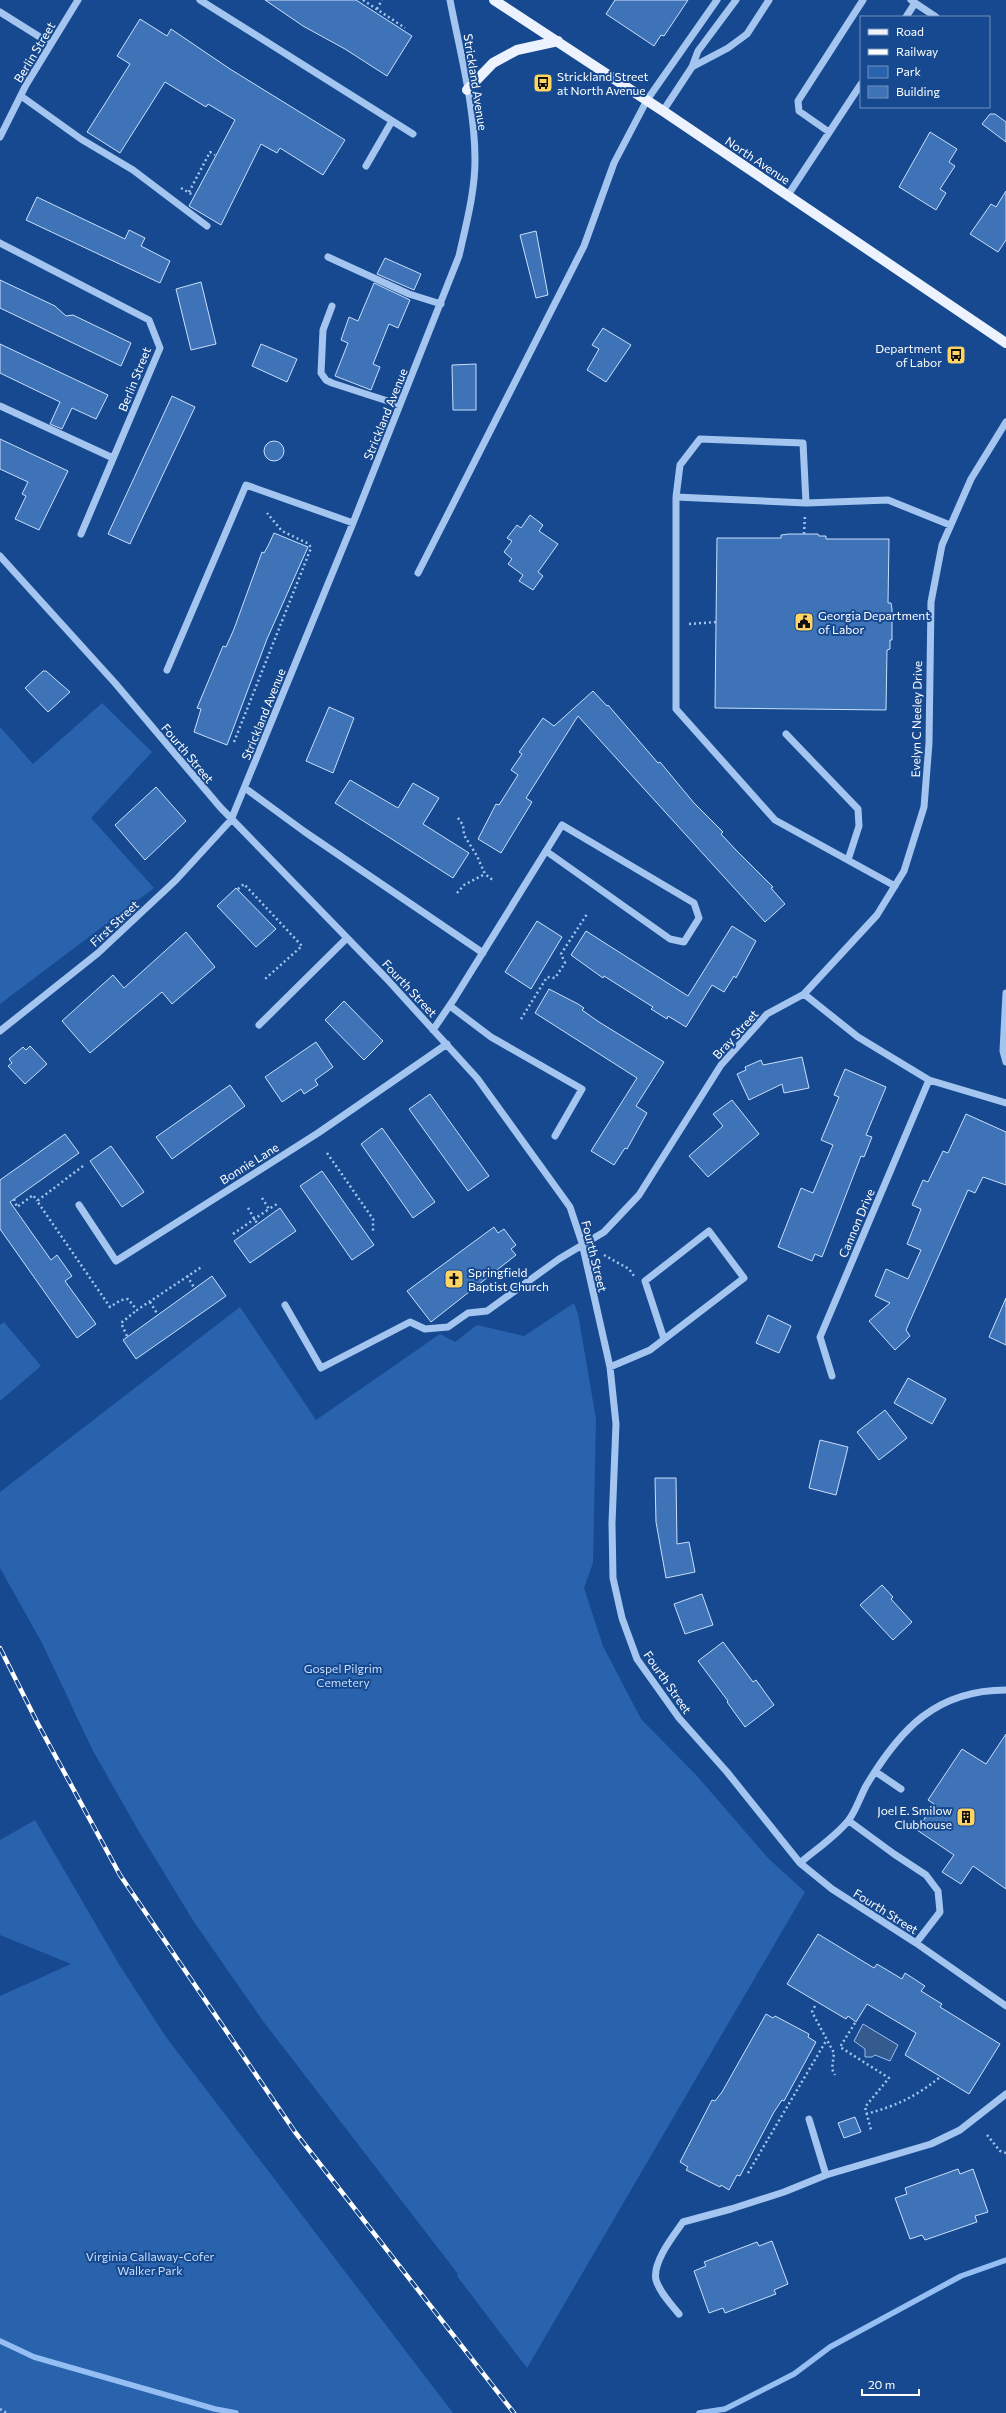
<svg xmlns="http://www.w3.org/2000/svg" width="1006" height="2413" font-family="Commissioner,sans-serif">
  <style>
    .green { fill: #2963ae }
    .water { fill: #355a8d; stroke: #95bff3 }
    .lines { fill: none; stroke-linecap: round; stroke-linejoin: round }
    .stream { stroke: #95bff3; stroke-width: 5.5 }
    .building { fill: #3f73b8; stroke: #c9dffb }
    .path { stroke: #a3c5f0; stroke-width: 2.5; stroke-dasharray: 2 3; stroke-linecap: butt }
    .minor { stroke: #a3c5f0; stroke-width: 7 }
    .major { stroke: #ecf3ff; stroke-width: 10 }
    .rail-casing { stroke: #fff; stroke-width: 4.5 }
    .rail { stroke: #16498f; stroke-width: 3; stroke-dasharray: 9; stroke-linecap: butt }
    .labels { text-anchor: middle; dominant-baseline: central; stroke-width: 4; stroke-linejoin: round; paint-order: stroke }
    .street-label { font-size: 12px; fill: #fff; stroke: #16498f }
    .poi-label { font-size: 12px; fill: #fff; stroke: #16498f; text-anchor: start }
    .park-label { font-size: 12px; fill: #c9dffb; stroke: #16498f }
  </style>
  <rect width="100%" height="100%" fill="#16498f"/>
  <path class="green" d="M 102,703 L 152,752 L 91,818 L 154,888 L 0,1004 L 0,727 L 33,764 Z
    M 574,1303 L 578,1314 L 596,1419 L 593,1563 L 584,1588 L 603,1646 L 641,1719 L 698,1777 L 767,1857 L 805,1892 L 527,2368 L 457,2276 L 458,2274 L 263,2021 L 194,1922 L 138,1830 L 92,1749 L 42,1643 L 0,1568 L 0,1492 L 240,1307 L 316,1420 L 440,1334 L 455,1342 L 477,1325 L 524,1336 Z
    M 4,1322 L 41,1366 L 0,1401 L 0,1325 Z
    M 35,1820 L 120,1966 L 166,2037 L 453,2413 L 0,2413 L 0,1996 L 71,1964 L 0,1935 L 0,1840 Z"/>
  <path class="water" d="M 863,2024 L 898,2045 L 890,2061 L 875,2055 L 872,2057 L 865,2057 L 865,2049 L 854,2041 Z"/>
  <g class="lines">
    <path class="stream" d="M 0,2341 L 34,2357 L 215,2409 L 236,2413
      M 699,2413 L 725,2409 L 794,2374 L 830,2347 L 961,2276 L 1006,2260"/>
  </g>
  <path class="building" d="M 265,0 L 356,0 L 412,36 L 387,76 L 345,49 L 303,26 Z
    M 615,0 L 688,0 L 664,36 L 661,35 L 654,46 L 606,14 Z
    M 140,19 L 167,36 L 171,29 L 230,69 L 345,140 L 323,175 L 280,148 L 277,153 L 261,144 L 221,225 L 189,206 L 235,120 L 208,104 L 206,107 L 165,82 L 120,153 L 87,132 L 130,64 L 117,56 Z
    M 990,114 L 995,114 L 1006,122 L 1006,142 L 982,124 Z
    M 930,132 L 957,149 L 949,162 L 955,166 L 940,189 L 946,193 L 936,210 L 899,187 Z
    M 1006,191 L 1006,240 L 998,252 L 970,234 L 991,204 L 996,207 Z
    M 37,197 L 125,239 L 129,230 L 145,238 L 141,246 L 170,261 L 160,283 L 26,220 Z
    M 536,231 L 548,295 L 536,298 L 520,235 Z
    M 385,258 L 421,274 L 414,290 L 377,274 Z
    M 0,280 L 55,306 L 66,316 L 73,315 L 131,343 L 121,366 L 0,308 Z
    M 201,282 L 216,344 L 191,350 L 176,289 Z
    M 374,283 L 410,300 L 398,328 L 389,324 L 373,364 L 380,367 L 371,390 L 335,376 L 348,343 L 341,340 L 349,317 L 358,321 Z
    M 603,328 L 631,345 L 606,382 L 587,370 L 599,349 L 592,345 Z
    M 0,344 L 108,395 L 96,419 L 72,408 L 62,429 L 50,424 L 60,402 L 0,373 Z
    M 261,344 L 297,359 L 287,382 L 252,366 Z
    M 476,364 L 476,410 L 453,410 L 452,365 Z
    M 172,396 L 195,407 L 130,544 L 108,534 Z
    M 0,439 L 68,471 L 39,530 L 15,519 L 26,496 L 22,494 L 28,482 L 0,469 Z
    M264 451a10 10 0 1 1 20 0a10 10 0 1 1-20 0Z
    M 530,515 L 543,525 L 539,531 L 558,544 L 538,572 L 543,576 L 533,590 L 519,581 L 523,575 L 508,564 L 512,559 L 504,552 L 512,541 L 507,538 L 517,525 L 521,528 Z
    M 274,533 L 308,547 L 267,639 L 227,745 L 194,732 L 201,709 L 197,708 L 223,646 L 226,647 L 234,629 L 262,552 L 264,553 L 268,546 Z
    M 789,534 L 818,534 L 819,536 L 826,536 L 826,539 L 889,539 L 888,603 L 891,603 L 892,609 L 892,640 L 890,640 L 890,649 L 887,650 L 886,710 L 715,708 L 717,538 L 781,538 L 781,535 Z
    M 43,671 L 46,671 L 70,692 L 48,712 L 25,688 Z
    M 593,691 L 607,706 L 608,705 L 658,763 L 660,762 L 694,803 L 723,832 L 721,834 L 735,849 L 773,887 L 771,888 L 785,904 L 765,922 L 578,716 L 526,798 L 532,802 L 501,853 L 478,839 L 496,804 L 499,805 L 518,775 L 511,770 L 522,754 L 519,752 L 543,718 L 554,726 Z
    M 329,707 L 354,718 L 333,773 L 306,761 Z
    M 350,780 L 398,808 L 413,783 L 439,798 L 423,824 L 469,853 L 453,878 L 335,803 Z
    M 156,787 L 186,821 L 145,860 L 115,825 Z
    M 236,888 L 276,929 L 256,947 L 217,906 Z
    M 537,921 L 562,937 L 531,989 L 505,972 Z
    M 732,926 L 756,941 L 736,978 L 734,976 L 724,992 L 712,985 L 686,1027 L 668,1016 L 667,1019 L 651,1009 L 653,1007 L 604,976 L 603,978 L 571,955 L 586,931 L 688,996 Z
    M 186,932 L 215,967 L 172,1004 L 162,992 L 90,1053 L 62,1021 L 113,975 L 124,988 Z
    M 549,989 L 578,1004 L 584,1008 L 582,1010 L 599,1022 L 664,1062 L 636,1106 L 647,1113 L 627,1149 L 625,1148 L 614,1165 L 591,1151 L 637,1078 L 535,1013 Z
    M 344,1001 L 383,1041 L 364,1060 L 325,1020 Z
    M 316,1042 L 333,1067 L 315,1080 L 318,1085 L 304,1094 L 301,1089 L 282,1102 L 265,1077 Z
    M 30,1046 L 47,1064 L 25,1084 L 8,1066 L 12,1063 L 9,1059 L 23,1047 L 26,1050 Z
    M 802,1057 L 809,1088 L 784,1093 L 782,1084 L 749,1100 L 737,1074 L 746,1070 L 745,1067 L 761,1060 L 763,1065 Z
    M 845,1069 L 886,1087 L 866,1135 L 872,1137 L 864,1157 L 861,1156 L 822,1257 L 815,1254 L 812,1261 L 778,1247 L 801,1188 L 813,1193 L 833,1145 L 821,1140 L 839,1097 L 834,1095 Z
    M 230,1085 L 245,1106 L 172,1159 L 156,1137 Z
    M 430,1094 L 489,1176 L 468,1191 L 409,1109 Z
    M 732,1100 L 759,1134 L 708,1177 L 689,1156 L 723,1126 L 713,1114 Z
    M 966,1114 L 1006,1132 L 1006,1185 L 983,1177 L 975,1193 L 968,1190 L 906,1330 L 910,1336 L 895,1350 L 869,1321 L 890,1303 L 875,1296 L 886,1269 L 908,1279 L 921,1250 L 907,1244 L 921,1209 L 912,1205 L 923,1180 L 928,1182 L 943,1151 L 948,1153 Z
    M 382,1128 L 435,1202 L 413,1218 L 361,1144 Z
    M 65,1134 L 79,1153 L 10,1202 L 51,1260 L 57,1255 L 72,1276 L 65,1281 L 96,1324 L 77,1338 L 0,1229 L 0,1180 Z
    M 111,1146 L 144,1192 L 122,1207 L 90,1161 Z
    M 322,1171 L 374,1245 L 352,1260 L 300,1186 Z
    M 280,1208 L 296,1231 L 250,1263 L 234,1241 Z
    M 494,1227 L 498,1233 L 504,1229 L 516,1245 L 511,1249 L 516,1255 L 431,1322 L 407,1291 Z
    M 212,1276 L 226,1296 L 136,1359 L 123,1340 Z
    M 1006,1298 L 1006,1345 L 989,1337 Z
    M 768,1315 L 791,1326 L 779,1353 L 756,1343 Z
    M 908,1378 L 946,1399 L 932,1424 L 894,1403 Z
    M 885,1410 L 907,1438 L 879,1460 L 857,1432 Z
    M 820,1440 L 848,1447 L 836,1495 L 809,1488 Z
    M 655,1478 L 676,1478 L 677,1544 L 689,1542 L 695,1572 L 666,1578 L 656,1522 Z
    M 882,1585 L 893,1597 L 891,1599 L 912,1622 L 893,1640 L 860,1605 Z
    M 702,1594 L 713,1625 L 685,1634 L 674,1604 Z
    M 723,1642 L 753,1682 L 756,1680 L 774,1705 L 745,1727 L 727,1702 L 728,1701 L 698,1661 Z
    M 1006,1734 L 1006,1889 L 973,1866 L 961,1884 L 942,1872 L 954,1855 L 917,1830 L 934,1804 L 928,1800 L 962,1749 L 986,1764 Z
    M 818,1934 L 874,1968 L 877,1964 L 902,1979 L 905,1973 L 925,1986 L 921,1991 L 942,2004 L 940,2007 L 1000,2044 L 969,2094 L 905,2055 L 916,2033 L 867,2004 L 856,2022 L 848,2016 L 846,2019 L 787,1984 Z
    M 766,2014 L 773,2018 L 775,2016 L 809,2034 L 808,2037 L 816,2042 L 784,2101 L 782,2100 L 774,2112 L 740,2176 L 737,2175 L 729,2190 L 721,2185 L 720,2187 L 686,2170 L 688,2167 L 680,2162 L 712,2100 L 715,2101 L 722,2092 Z
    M 855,2117 L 861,2132 L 844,2138 L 838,2123 Z
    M 958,2169 L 960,2174 L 973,2169 L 988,2212 L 975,2216 L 977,2222 L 925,2240 L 922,2235 L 910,2239 L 895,2198 L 907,2194 L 905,2188 Z
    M 772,2241 L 788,2284 L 774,2290 L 776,2294 L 725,2313 L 723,2308 L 709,2313 L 694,2271 L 706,2266 L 704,2262 L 757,2242 L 759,2246 Z"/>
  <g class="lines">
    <path class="path" d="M 363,0 L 405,28
      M 377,9 L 382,0
      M 181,188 L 193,195
      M 189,192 L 210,152 L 215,155
      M 804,534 L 805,515
      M 689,624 L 716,622
      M 234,742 L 311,548 L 309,544 L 282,531 L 267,513
      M 458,818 L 463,825 L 464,835 L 477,856 L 485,874 L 494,881
      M 238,889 L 244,884 L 302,946 L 265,979
      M 457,893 L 464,885 L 485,874
      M 521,1019 L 547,977 L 555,978 L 565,963 L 561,954 L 587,914
      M 327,1153 L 373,1219 L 373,1233
      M 83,1166 L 37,1201 L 110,1307 L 121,1300 L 128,1299 L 137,1310 L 203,1266
      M 262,1198 L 269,1209 L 277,1204
      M 14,1199 L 17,1207 L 33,1195 L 37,1201
      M 248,1208 L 258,1225
      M 233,1234 L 269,1209
      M 604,1255 L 629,1269 L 634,1276
      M 187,1276 L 195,1289
      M 150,1302 L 158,1315
      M 127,1336 L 121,1323 L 137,1310
      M 815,2006 L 812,2012 L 834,2053 L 832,2069 L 835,2075
      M 855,2023 L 840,2047 L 889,2078 L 865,2107 L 871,2130
      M 866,2114 C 896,2106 915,2097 939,2078
      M 987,2135 L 1000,2151 L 1006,2153
      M 748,2173 L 826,2041
      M 0,2409 L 7,2413"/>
    <path class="minor" d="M 200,0 L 413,134
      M 915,3 L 936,17
      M 0,12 L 51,44
      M 906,17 L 915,3 L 911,0
      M 692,67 L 698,51 L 736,0
      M 21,96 L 81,139 L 133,170 L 207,226
      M 663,111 L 692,67 L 728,48 L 747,34 L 769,0
      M 829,132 L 799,111 L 798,101 L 863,0
      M 0,137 L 26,85 L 78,0
      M 366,166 L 392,121
      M 788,195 L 861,84
      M 0,243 L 149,320 L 160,348 L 81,534
      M 328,257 L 409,294 L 441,304
      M 332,306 L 323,330 L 321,373 L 326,380 L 332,383 L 400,405
      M 0,406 L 113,458
      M 676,497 L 806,503 L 888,500 L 950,525
      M 806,503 L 803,443 L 700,439 L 680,465 L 676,497 L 676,709 L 775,820 L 895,886
      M 0,556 L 115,683 L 220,807 L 386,978 L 477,1078 L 570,1207 L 582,1243 L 610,1367 L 616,1424 L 612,1523 L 613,1578 L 622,1618 L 637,1659 L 679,1718 L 727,1772 L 800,1863 L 832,1889 L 916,1943 L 1006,2006
      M 418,573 L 584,246 L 614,163 L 647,100 L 717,0
      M 167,670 L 246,485 L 353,523
      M 786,734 L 858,809 L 859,826 L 848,860
      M 245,788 L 305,832 L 483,953
      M 1006,993 L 1003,1051 L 1006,1062
      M 804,994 L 877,915 L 904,871 L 924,807 L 929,743 L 931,602 L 942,545 L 971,479 L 1006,422
      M 450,1006 L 491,1037 L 582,1089 L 555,1136
      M 259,1025 L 347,938
      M 433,1030 L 454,999 L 562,825 L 694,903 L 699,918 L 684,942 L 670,939 L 546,851
      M 0,1031 L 98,953 L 176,880 L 231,820 L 353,523 L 459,256 C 466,225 475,192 475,160 C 475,107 460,52 450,0
      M 79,1205 L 116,1261 L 318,1133 L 447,1044
      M 285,1305 L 321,1368 L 410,1322 L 425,1329 L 448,1327 L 468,1313 L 487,1311 L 559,1259 L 604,1232 L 639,1195 L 721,1065 L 767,1014 L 804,994 L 858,1037 L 929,1080 L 1006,1103
      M 610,1367 L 650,1350 L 744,1278 L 709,1231 L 645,1281 L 664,1339
      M 832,1376 L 820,1337 L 929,1080
      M 876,1772 L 901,1789
      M 849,1821 L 894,1854 L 926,1875 L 938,1891 L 940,1912 L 916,1943
      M 800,1863 C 815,1850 835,1837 848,1821 C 856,1811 860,1797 866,1786 C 900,1729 936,1690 1006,1690
      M 809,2119 L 826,2175
      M 679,2314 C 671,2304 660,2293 656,2280 C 652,2262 674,2235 683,2222 L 731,2209 L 784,2192 L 826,2175 L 931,2144 L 960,2130 L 1006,2094"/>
    <path class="major" d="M 494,0 L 663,111 L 1006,343
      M 467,90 L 493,63 L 517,50 L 558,41"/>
    <g class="rail-casing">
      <path id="rail" d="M 0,1648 L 38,1724 L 120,1875 L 295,2132 L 514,2413"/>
    </g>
    <use href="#rail" class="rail"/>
  </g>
  <defs>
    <g id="bus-square" transform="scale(1)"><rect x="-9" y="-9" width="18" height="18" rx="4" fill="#ffd462" stroke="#16498f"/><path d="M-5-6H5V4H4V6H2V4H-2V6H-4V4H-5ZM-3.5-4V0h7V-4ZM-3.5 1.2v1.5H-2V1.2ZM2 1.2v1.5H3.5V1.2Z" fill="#111"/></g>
    <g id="civic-square" transform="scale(1)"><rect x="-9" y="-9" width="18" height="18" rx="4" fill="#ffd462" stroke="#16498f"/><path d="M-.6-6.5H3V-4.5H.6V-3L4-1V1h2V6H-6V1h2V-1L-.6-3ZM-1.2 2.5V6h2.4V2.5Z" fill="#111"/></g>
    <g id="church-square" transform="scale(1)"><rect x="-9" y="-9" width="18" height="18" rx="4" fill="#ffd462" stroke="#16498f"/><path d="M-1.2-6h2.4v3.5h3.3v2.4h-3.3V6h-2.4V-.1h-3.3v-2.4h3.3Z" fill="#111"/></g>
    <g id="building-square" transform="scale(1)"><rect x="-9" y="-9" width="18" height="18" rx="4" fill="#ffd462" stroke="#16498f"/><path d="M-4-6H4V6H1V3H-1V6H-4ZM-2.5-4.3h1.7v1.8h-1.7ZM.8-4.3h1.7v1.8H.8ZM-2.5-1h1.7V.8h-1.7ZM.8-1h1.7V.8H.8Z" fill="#111"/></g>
  </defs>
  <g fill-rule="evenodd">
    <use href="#bus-square" x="543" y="83"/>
    <use href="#bus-square" x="956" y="355"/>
    <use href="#civic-square" x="804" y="622"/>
    <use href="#church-square" x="454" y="1279"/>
    <use href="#building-square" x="966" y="1817"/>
  </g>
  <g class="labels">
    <g class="street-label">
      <text transform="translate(34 52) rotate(-59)">Berlin Street</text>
      <text transform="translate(476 82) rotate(81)">Strickland Avenue</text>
      <text transform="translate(758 160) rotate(34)">North Avenue</text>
      <text transform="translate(134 379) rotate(-68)">Berlin Street</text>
      <text transform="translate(385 414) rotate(-68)">Strickland Avenue</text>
      <text transform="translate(263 714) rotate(-68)">Strickland Avenue</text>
      <text transform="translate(916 719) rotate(-89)">Evelyn C Neeley Drive</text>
      <text transform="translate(188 753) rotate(50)">Fourth Street</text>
      <text transform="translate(114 923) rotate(-43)">First Street</text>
      <text transform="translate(410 988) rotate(47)">Fourth Street</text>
      <text transform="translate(735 1034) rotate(-48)">Bray Street</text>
      <text transform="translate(249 1163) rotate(-32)">Bonnie Lane</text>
      <text transform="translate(856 1223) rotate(-67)">Cannon Drive</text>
      <text transform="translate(595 1256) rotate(76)">Fourth Street</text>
      <text transform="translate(668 1682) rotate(55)">Fourth Street</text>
      <text transform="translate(886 1911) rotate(32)">Fourth Street</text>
    </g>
    <g class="poi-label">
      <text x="557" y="76">Strickland Street<tspan x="557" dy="14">at North Avenue</tspan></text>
      <text x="942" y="348" text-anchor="end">Department<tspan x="942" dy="14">of Labor</tspan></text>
      <text x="818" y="615">Georgia Department<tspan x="818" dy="14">of Labor</tspan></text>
      <text x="468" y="1272">Springfield<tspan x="468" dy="14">Baptist Church</tspan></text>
      <text x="952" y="1810" text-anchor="end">Joel E. Smilow<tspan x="952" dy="14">Clubhouse</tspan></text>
    </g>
    <g class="park-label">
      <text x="343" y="1668">Gospel Pilgrim<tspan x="343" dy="14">Cemetery</tspan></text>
      <text x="150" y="2256">Virginia Callaway-Cofer<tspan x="150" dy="14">Walker Park</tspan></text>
    </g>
  </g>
  <rect x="860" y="16" width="130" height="92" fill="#16498f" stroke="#7392bc"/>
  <rect x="868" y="29" width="20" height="6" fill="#ecf3ff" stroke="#7392bc"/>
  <text x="896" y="36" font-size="12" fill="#ffffff">Road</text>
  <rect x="868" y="49" width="20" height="6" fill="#ffffff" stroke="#7392bc"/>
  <text x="896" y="56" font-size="12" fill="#ffffff">Railway</text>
  <rect x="868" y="66" width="20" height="12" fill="#2963ae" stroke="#7392bc"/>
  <text x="896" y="76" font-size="12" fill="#ffffff">Park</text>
  <rect x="868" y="86" width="20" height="12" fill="#3f73b8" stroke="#7392bc"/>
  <text x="896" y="96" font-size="12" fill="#ffffff">Building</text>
  <path d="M862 2389v6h57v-6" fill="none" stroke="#ffffff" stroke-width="2"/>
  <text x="868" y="2389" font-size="12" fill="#ffffff" stroke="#16498f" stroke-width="3" paint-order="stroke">20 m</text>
</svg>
